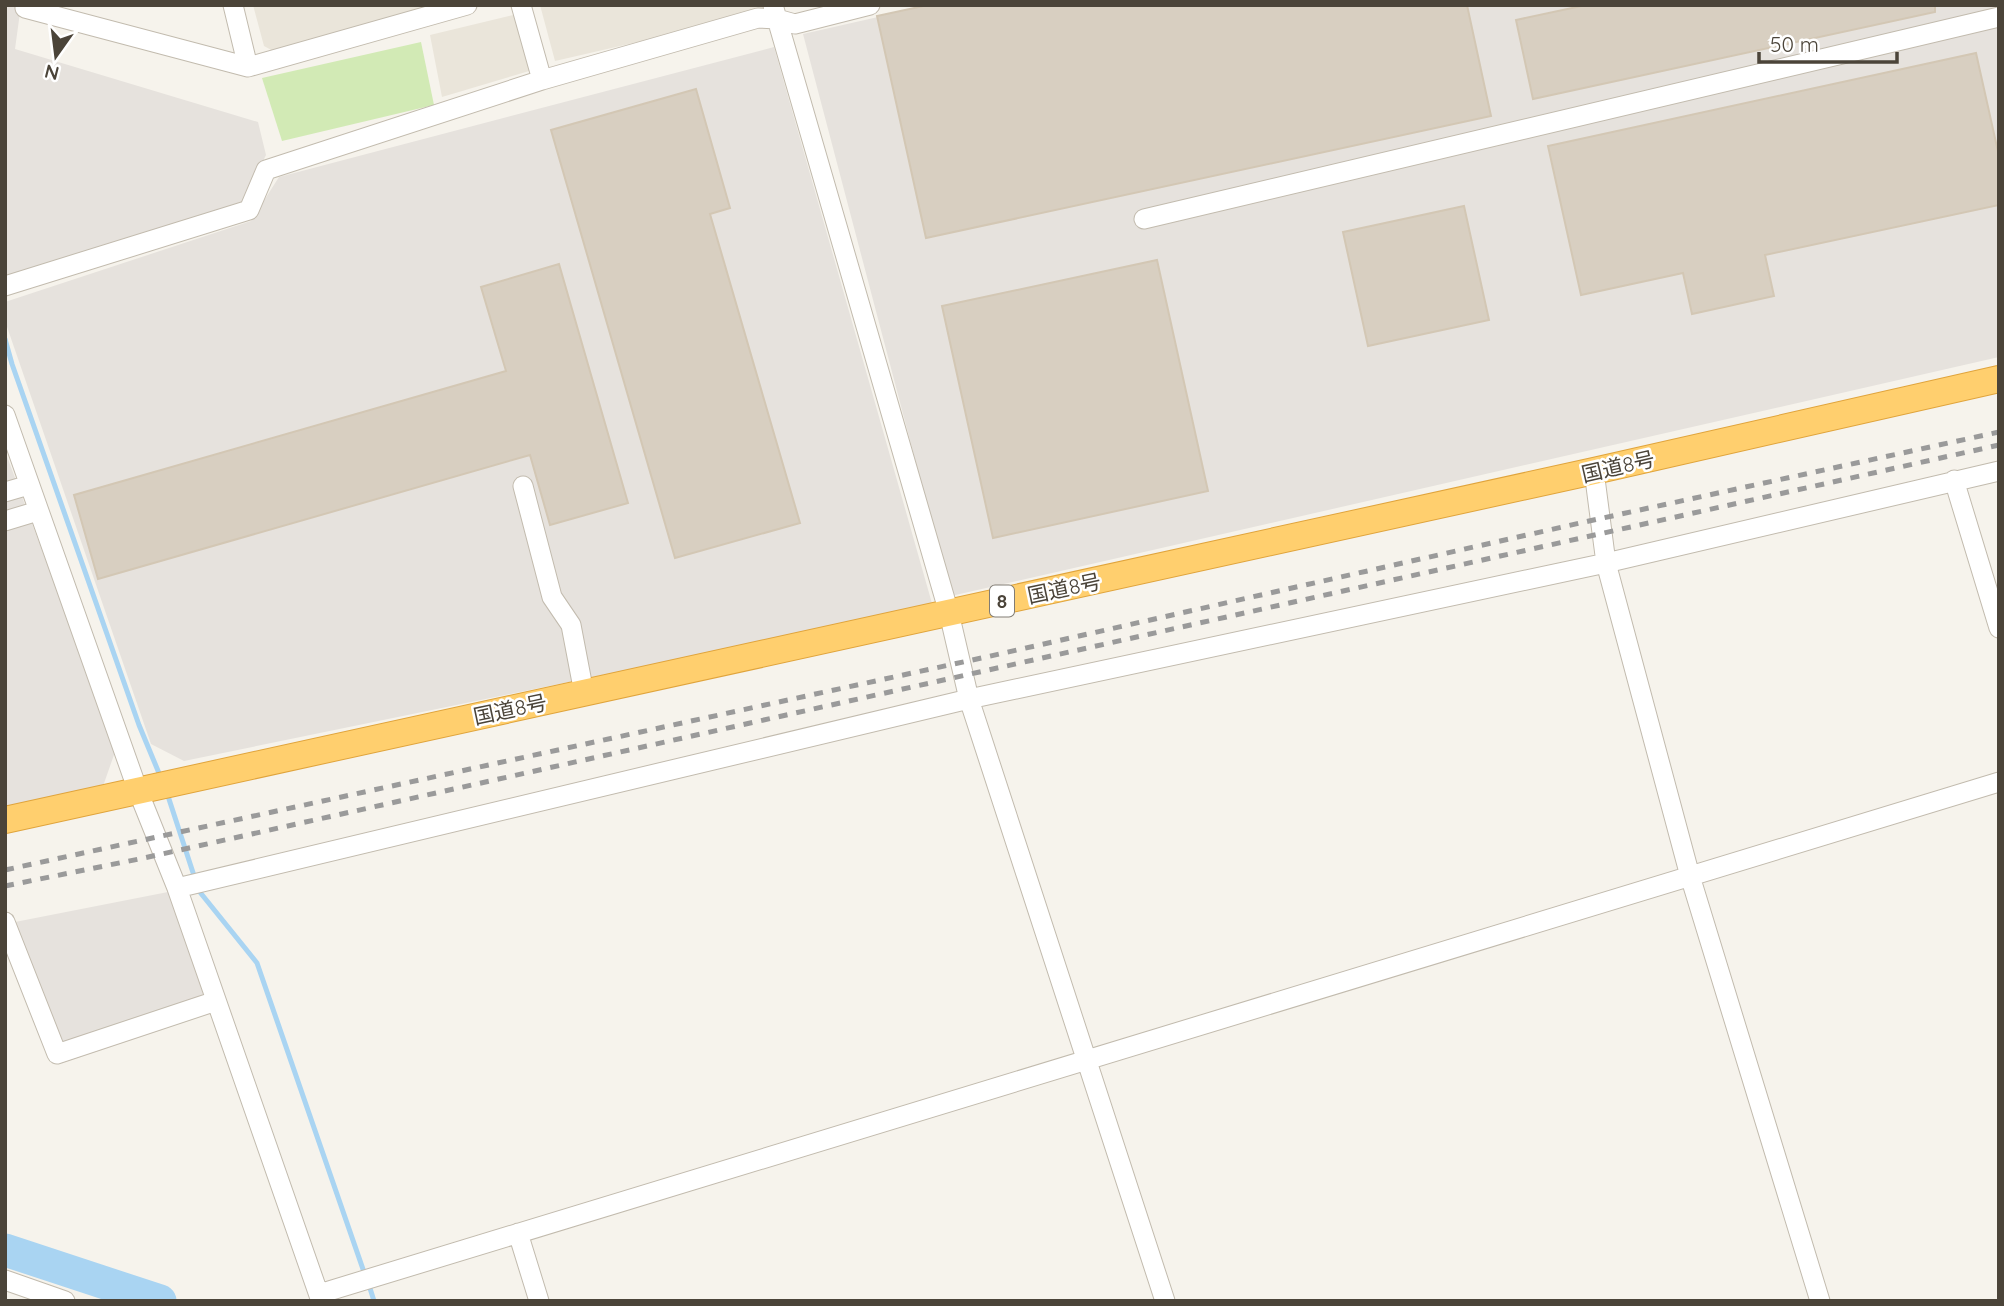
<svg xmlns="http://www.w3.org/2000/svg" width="2004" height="1306" font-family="Quicksand,'Noto Sans JP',sans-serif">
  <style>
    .residential { fill: #eae5da }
    .industrial { fill: #e6e2dd }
    .green { fill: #d2eab5 }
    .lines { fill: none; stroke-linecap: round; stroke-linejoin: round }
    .stream { stroke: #a9d4f2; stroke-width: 5 }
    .river { stroke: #a9d4f2; stroke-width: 33 }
    .building { fill: #d8cfc1; stroke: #d3c7b4; stroke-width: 2 }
    .minor-casing { stroke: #c2bbae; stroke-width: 21 }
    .highway-casing { stroke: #e0a43c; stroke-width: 28 }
    .minor { stroke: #fff; stroke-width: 19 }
    .highway { stroke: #ffcf6e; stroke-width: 26 }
    .rail { stroke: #9a9a9a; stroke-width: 5; stroke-dasharray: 9 9; stroke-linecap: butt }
    .labels { text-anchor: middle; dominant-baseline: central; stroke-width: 5; stroke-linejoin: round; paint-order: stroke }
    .shield { fill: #fff; stroke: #817c74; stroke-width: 2 }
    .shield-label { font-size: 19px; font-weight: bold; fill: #4b4439 }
    .street-label { font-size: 21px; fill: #4b4439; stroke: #fff }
  </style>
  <rect width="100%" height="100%" fill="#f6f3ec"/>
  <path class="residential" d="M 253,5 L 458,5 L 275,52 L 264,46 Z
    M 540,5 L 763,5 L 764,13 L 555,61 Z
    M 521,13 L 536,69 L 442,97 L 430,35 Z"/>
  <path class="industrial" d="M 5,5 L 21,5 L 15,49 L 258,122 L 266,155 L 243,202 L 5,280 Z
    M 931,5 L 1999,5 L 1999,357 L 951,596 L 803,34 Z
    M 774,47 L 933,607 L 184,761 L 151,744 L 5,321 L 5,302 L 251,221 L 279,177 Z
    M 5,451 L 116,749 L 101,792 L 5,811 Z
    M 168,892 L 206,997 L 61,1045 L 15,922 Z"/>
  <path class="green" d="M 421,42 L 434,105 L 282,141 L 262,78 Z"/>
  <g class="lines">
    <path class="stream" d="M 5,339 L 12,364 L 139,725 L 161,778
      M 167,793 L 199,891 L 257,963 L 365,1275
      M 369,1285 L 374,1301"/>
    <path class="river" d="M 5,1250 L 160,1301"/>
  </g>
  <path class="building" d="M 928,5 L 1467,5 L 1491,116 L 926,238 L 877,16 Z
    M 1586,5 L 1935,5 L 1935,12 L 1533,99 L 1516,20 Z
    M 1976,53 L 1999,156 L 1999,205 L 1765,255 L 1774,296 L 1692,314 L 1683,273 L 1581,295 L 1548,146 Z
    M 696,89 L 730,208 L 710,214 L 800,523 L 675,558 L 551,130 Z
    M 1464,206 L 1489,320 L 1368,346 L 1343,232 Z
    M 1157,260 L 1208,491 L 993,538 L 942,306 Z
    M 559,264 L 628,503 L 550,525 L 530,455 L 98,579 L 74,495 L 506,371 L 481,287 Z"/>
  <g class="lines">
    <g class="minor-casing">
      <path id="minor" d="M 26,5 L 25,8 L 248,67 L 233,5
        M 521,5 L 542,80
        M 773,5 L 949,613 L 969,699 L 1165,1301
        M 248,67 L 467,5
        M 1144,219 L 1999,17
        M 5,286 L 249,210 L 266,170 L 542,80 L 758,18 L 777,19 L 795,24 L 870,5
        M 5,415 L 138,791 L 177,888 L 321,1301
        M 1594,471 L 1606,563 L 1690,876 L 1820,1301
        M 1954,480 L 1999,628
        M 523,486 L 552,597 L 571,625 L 584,693
        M 5,492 L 29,485
        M 5,521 L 38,511
        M 177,888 L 969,699 L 1606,563 L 1999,471
        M 5,922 L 57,1054 L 216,1001
        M 518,1233 L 539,1301
        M 5,1280 L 65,1301
        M 319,1294 L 1999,782"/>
    </g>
    <g class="highway-casing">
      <path id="highway" d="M 5,820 L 1594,471 L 1999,379"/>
    </g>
    <use href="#minor" class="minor"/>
    <use href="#highway" class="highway"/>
    <path class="rail" d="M 5,870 L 986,657 L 1589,521 L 1999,432
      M 5,886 L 144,858 L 1999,445"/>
  </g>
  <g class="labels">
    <rect class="shield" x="990" y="585.5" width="24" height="31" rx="5"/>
    <g class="shield-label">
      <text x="1002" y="601">8</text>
    </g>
    <g class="street-label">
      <text transform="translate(1618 466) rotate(-13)">国道8号</text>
      <text transform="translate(1064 588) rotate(-12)">国道8号</text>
      <text transform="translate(510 709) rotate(-12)">国道8号</text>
    </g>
  </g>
  <rect width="2004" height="1306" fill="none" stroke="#4b4439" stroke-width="14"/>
  <g transform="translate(56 56) rotate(194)" stroke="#ffffff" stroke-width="5" paint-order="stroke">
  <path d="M0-5L12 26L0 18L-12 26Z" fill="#4b4439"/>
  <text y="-10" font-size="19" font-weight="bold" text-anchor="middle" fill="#4b4439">N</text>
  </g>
  <path d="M1759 52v10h138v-10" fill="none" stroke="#4b4439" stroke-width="3.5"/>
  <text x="1770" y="52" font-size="21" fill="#4b4439" stroke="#ffffff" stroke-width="5" paint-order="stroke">50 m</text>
</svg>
